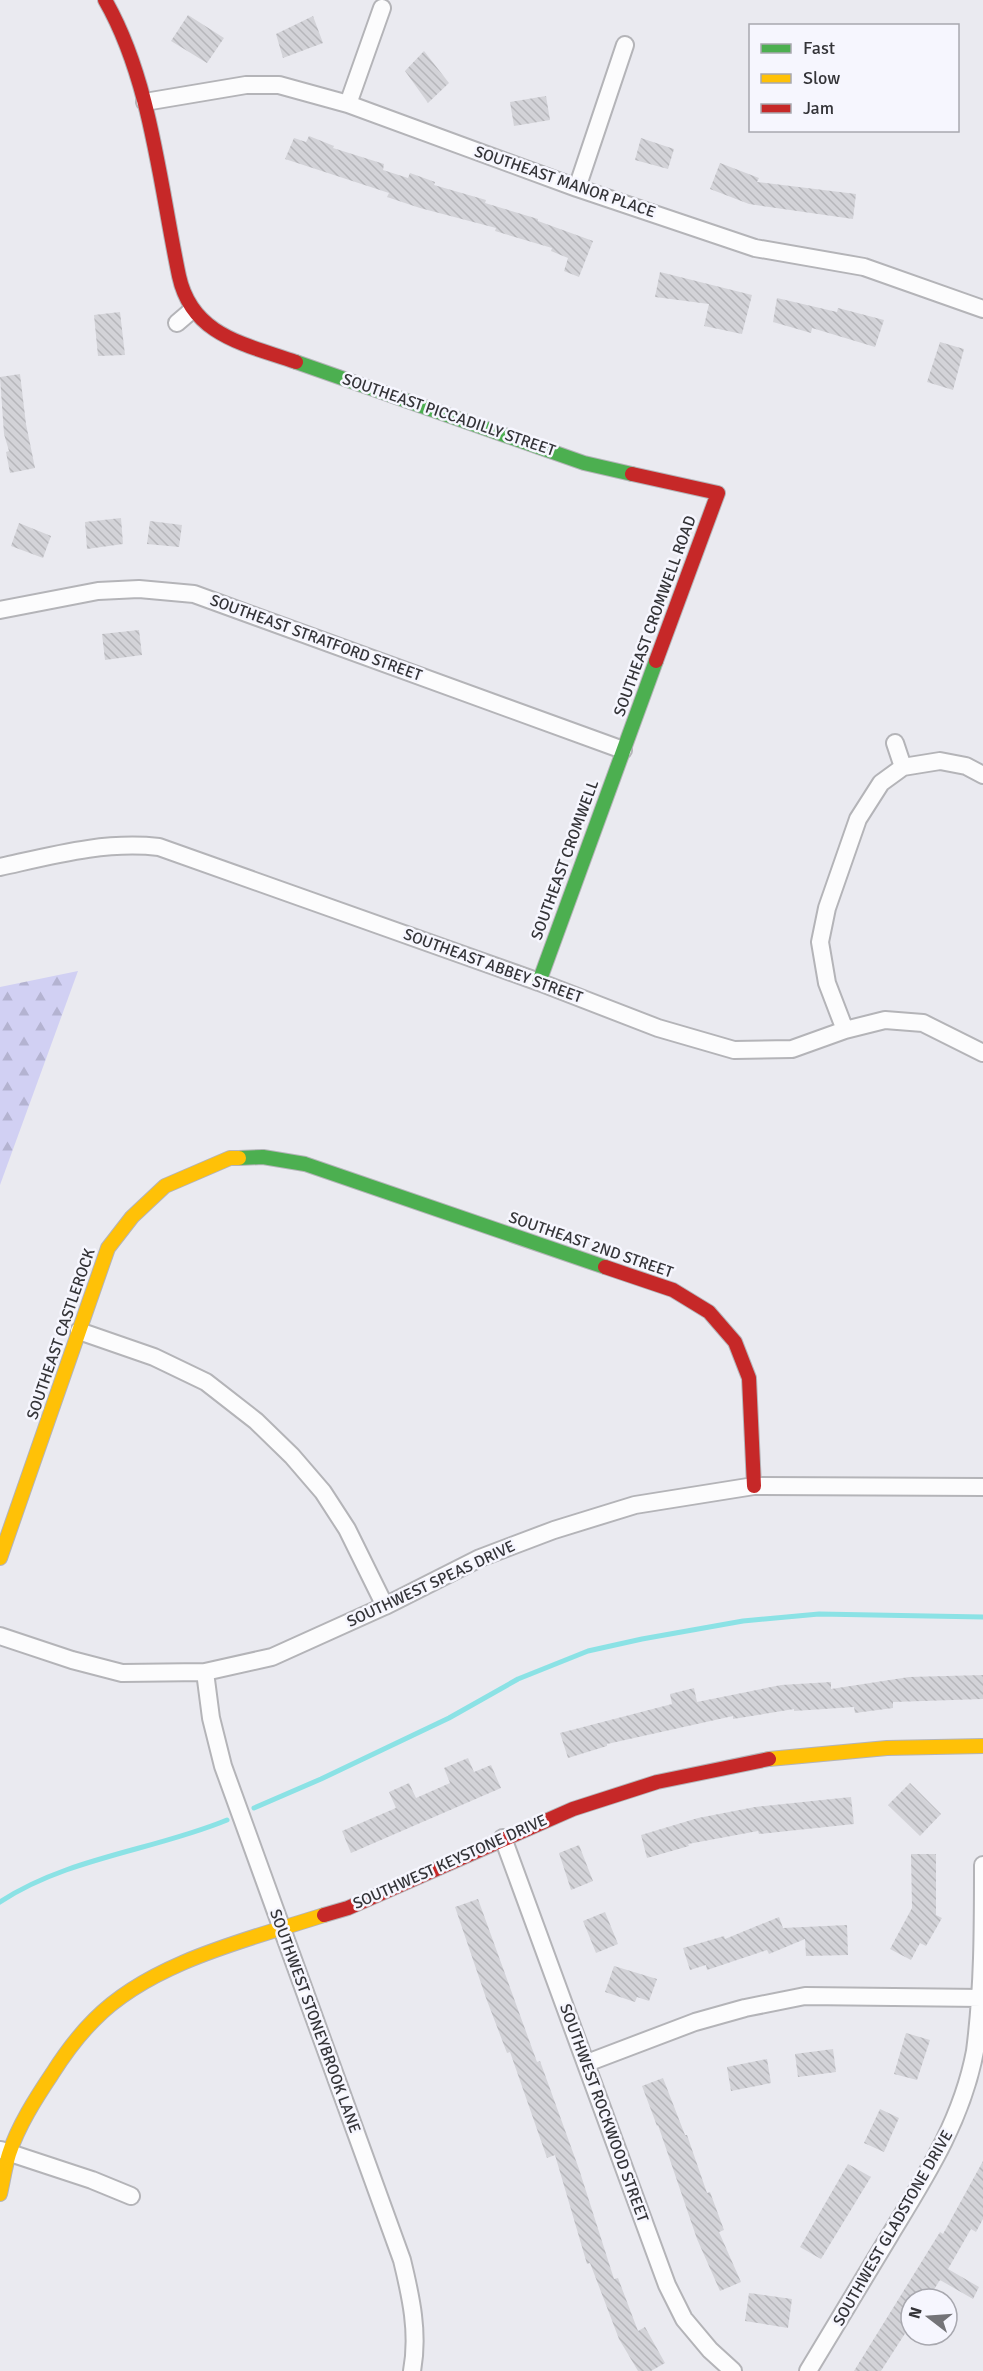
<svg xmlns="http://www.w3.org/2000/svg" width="983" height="2371" font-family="Signika,sans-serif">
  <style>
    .forest { fill: url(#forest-firs) }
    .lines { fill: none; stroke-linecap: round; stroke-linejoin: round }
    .stream { stroke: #8be2e5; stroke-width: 5 }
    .building { fill: url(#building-back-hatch) }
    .street-casing { stroke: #b4b4b8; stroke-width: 20 }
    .fast-casing { stroke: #b4b4b8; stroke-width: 16 }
    .slow-casing { stroke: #b4b4b8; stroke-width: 16 }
    .jam-casing { stroke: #b4b4b8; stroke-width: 16 }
    .street { stroke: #fcfcfd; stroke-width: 16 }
    .fast { stroke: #4caf50; stroke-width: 14 }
    .slow { stroke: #ffc107; stroke-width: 14 }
    .jam { stroke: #c62828; stroke-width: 14 }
    .labels { text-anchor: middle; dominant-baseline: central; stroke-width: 5; stroke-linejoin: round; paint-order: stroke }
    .street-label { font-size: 16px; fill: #343438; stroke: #f6f6fe }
  </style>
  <defs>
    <pattern id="forest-firs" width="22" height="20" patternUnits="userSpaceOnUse" patternTransform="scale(1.5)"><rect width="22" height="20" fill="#d1d0f3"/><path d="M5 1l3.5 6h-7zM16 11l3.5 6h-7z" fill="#b4b3d1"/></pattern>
    <pattern id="building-back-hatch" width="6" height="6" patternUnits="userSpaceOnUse" patternTransform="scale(1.5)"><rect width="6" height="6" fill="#d3d3d8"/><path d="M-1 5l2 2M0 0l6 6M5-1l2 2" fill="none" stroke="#b6b6ba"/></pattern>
  </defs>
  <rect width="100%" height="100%" fill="#eaeaf0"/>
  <path class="forest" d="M 78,971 L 0,1185 L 0,987 Z"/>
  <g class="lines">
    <path class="stream" d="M 254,1808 L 321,1779 L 449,1718 L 518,1679 L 588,1651 L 642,1639 L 743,1621 L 819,1614 L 983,1617
      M 0,1902 C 66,1858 155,1850 227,1820"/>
  </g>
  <path class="building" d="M 188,15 L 224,38 L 207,63 L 171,41 Z
    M 313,16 L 323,43 L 283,58 L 276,34 Z
    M 424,51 L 449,83 L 428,103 L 405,71 Z
    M 546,96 L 550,120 L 514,126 L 510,102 Z
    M 309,136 L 334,146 L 333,148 L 384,164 L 383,170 L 408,178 L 410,173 L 435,182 L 434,185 L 486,200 L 485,203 L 538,219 L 538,221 L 593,241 L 579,277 L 564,271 L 568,258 L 551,251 L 552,248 L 495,231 L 496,228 L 420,208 L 387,197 L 389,193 L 285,159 L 294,138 L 306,142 Z
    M 641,138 L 674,149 L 668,169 L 635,160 Z
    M 720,163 L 759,178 L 757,182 L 856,194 L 853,219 L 749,204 L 710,189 Z
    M 660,272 L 752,295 L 742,334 L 704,326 L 709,304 L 655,297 Z
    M 777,298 L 837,312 L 838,308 L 884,320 L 875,347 L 812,328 L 811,333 L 773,322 Z
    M 120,312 L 125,355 L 98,356 L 94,315 Z
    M 940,342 L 964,349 L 953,390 L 927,382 Z
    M 20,374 L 26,424 L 35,468 L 10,473 L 6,452 L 9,451 L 4,434 L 0,377 Z
    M 121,518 L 123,544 L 87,549 L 85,522 Z
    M 150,521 L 182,525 L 179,547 L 147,544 Z
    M 19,523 L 51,536 L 43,558 L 11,546 Z
    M 139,630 L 142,655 L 105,660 L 102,634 Z
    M 983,1675 L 983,1699 L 893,1702 L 893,1708 L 855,1713 L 854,1707 L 794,1711 L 794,1709 L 733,1719 L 733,1716 L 607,1744 L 607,1746 L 568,1758 L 560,1733 L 672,1704 L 670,1694 L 694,1688 L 697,1702 L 781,1685 L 831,1682 L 831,1689 L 909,1677 Z
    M 468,1758 L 474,1772 L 491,1765 L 501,1788 L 351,1853 L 342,1831 L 396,1808 L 389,1792 L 409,1783 L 416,1798 L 450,1783 L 444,1768 Z
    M 910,1783 L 941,1814 L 920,1836 L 888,1805 Z
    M 851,1797 L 854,1824 L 759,1834 L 758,1831 L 688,1844 L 689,1846 L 647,1858 L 641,1835 L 698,1818 L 755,1807 Z
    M 579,1845 L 593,1881 L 571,1890 L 559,1853 Z
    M 911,1854 L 936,1854 L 936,1915 L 942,1918 L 926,1946 L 920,1943 L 911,1960 L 890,1949 L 912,1908 Z
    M 478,1899 L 537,2062 L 540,2061 L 579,2169 L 614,2279 L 618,2278 L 638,2331 L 645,2327 L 665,2363 L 651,2371 L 638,2371 L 619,2339 L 590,2263 L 587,2264 L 555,2155 L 547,2158 L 510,2052 L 507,2053 L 486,1998 L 455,1907 Z
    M 605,1912 L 618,1944 L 596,1953 L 583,1921 Z
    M 779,1917 L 783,1928 L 847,1925 L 848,1955 L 806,1956 L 805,1939 L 769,1954 L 767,1950 L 707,1970 L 706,1965 L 690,1970 L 683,1948 L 724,1936 L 725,1939 Z
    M 614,1966 L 657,1979 L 649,2001 L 637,1997 L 635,2002 L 605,1992 Z
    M 906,2033 L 930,2040 L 917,2080 L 894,2074 Z
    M 833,2049 L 836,2072 L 798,2077 L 795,2054 Z
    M 767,2059 L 771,2083 L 731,2091 L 727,2067 Z
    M 663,2078 L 685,2135 L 687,2135 L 707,2193 L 710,2192 L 724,2230 L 719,2232 L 741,2282 L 720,2291 L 697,2239 L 658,2125 L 657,2126 L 642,2086 Z
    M 880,2109 L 899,2118 L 884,2152 L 864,2143 Z
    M 983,2161 L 983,2219 L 976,2232 L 971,2229 L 948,2269 L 979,2287 L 973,2299 L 940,2280 L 928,2299 L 911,2299 L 911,2335 L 906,2332 L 881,2371 L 854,2371 L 940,2232 L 943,2234 Z
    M 848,2164 L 871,2177 L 821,2259 L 800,2247 Z
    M 749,2293 L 792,2299 L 788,2328 L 745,2321 Z"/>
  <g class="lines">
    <g class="street-casing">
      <path id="street" d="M 145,102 L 246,85 L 279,85 L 348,104 L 577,188 L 755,248 L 864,267 L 983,309
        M 348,104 L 382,8
        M 577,188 L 625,45
        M 177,323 L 191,311
        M 0,610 L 98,591 L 139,589 L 194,594 L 623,750
        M 895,743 L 903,767
        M 0,867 C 54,855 104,841 159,847 L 539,982 L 658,1028 L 734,1050 L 792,1049 L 845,1030 L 885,1020 L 923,1023 L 983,1053
        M 845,1030 L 827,983 L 820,942 L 827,908 L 858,819 L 881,783 L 903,767 L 940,761 L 966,766 L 983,775
        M 79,1331 L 154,1357 L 206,1382 L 256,1421 L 292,1456 L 323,1492 L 347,1529 L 385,1606
        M 0,1636 L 72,1660 L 122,1673 L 205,1672 L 272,1657 L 385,1606 L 480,1558 L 554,1530 L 635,1505 L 754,1486 L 983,1487
        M 205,1672 L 211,1718 L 223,1766 L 402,2260 C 411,2297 419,2333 412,2371
        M 503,1838 L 667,2285 L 684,2319 L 710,2350 L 733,2371
        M 587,2063 L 695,2022 L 745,2008 L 805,1996 L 982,1998
        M 1,2150 L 92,2180 L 131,2196
        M 808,2371 C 835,2326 863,2280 890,2235 C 926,2176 962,2120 975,2051 C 983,1990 983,1927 983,1865"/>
    </g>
    <g class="fast-casing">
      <path id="fast" d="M 296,362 L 584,463 L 632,474
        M 539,982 L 656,661
        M 239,1158 L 263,1157 L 305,1164 L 605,1267"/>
    </g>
    <g class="slow-casing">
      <path id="slow" d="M 0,1558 L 108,1248 L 132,1217 L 165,1186 L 230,1158 L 239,1158
        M 769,1759 L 887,1748 L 983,1746
        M 0,2194 C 3,2181 5,2167 9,2154 C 18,2126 36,2098 52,2074 C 64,2055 78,2036 94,2020 C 150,1962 250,1939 324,1915"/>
    </g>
    <g class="jam-casing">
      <path id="jam" d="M 105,0 C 151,80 160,186 179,276 C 192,336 245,344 296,362
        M 632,474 L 718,493 L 656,661
        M 605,1267 L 673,1290 L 709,1312 L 735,1342 L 749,1378 L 754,1486
        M 324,1915 L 348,1908 L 573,1809 L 657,1782 L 769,1759"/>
    </g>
    <use href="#street" class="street"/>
    <use href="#fast" class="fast"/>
    <use href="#slow" class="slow"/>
    <use href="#jam" class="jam"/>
  </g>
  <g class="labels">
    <g class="street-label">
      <text transform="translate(565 182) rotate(19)">SOUTHEAST MANOR PLACE</text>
      <text transform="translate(449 415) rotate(19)">SOUTHEAST PICCADILLY STREET</text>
      <text transform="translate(655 616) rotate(-70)">SOUTHEAST CROMWELL ROAD</text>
      <text transform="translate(316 638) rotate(20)">SOUTHEAST STRATFORD STREET</text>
      <text transform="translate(565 860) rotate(-70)">SOUTHEAST CROMWELL</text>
      <text transform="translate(493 966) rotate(20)">SOUTHEAST ABBEY STREET</text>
      <text transform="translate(591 1245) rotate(19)">SOUTHEAST 2ND STREET</text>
      <text transform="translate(61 1334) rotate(-71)">SOUTHEAST CASTLEROCK</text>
      <text transform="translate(431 1584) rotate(-25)">SOUTHWEST SPEAS DRIVE</text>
      <text transform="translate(450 1862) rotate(-24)">SOUTHWEST KEYSTONE DRIVE</text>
      <text transform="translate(315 2021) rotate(70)">SOUTHWEST STONEYBROOK LANE</text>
      <text transform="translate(604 2113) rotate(70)">SOUTHWEST ROCKWOOD STREET</text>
      <text transform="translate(893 2228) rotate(-60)">SOUTHWEST GLADSTONE DRIVE</text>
    </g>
  </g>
  <rect x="749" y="24" width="210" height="108" fill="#f6f6fe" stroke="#a8a8af" stroke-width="1.5"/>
  <rect x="761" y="44" width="30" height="9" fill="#4caf50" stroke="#a8a8af" stroke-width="1.5"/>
  <text x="803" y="54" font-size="18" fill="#343438">Fast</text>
  <rect x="761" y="74" width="30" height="9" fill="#ffc107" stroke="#a8a8af" stroke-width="1.5"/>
  <text x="803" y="84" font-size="18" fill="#343438">Slow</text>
  <rect x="761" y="104" width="30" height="9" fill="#c62828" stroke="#a8a8af" stroke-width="1.5"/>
  <text x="803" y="114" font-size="18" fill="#343438">Jam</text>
  <g transform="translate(929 2317) rotate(287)"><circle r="28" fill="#f6f6fe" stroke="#a8a8af" stroke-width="1.5"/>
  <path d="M0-4.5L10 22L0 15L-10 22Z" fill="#747478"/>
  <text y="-9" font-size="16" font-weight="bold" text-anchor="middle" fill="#343438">N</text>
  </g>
</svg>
